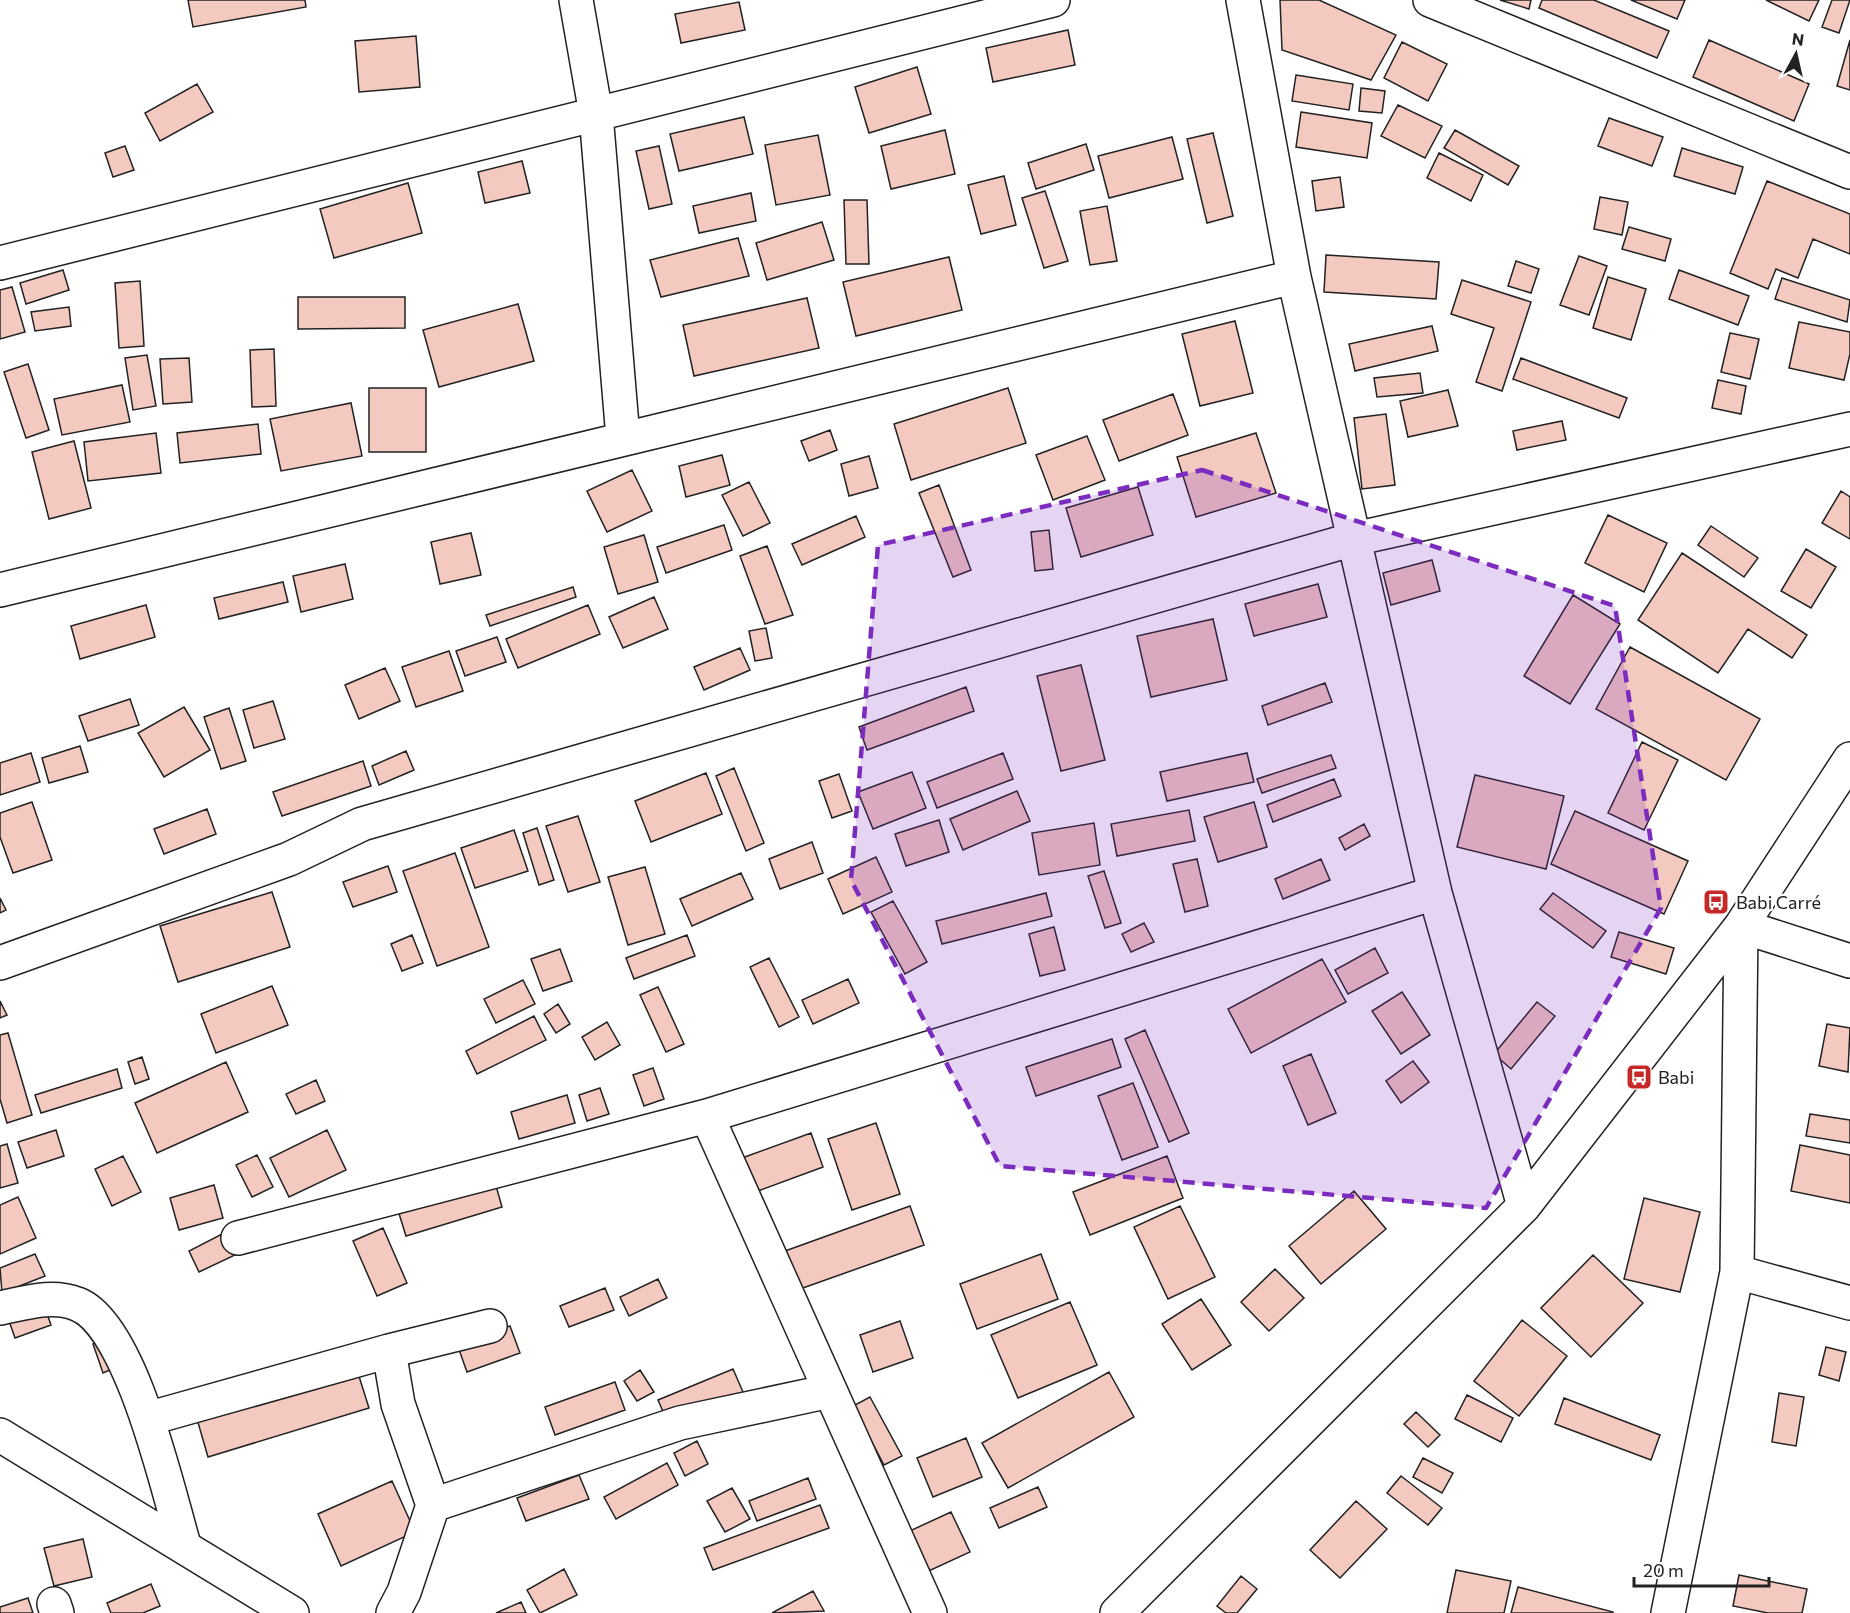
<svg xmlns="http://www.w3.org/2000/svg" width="1850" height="1613" font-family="Commissioner,sans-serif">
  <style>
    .building { fill: #f3c9c0; stroke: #222; stroke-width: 1.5 }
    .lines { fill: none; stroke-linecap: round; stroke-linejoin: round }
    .minor-casing { stroke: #222; stroke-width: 36 }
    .minor { stroke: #fff; stroke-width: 33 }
    .marked { fill: #7b2cbf; fill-opacity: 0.2; stroke: #7b2cbf; stroke-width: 4.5; stroke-dasharray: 12 8; stroke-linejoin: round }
    .labels { text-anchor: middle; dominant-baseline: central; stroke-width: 4.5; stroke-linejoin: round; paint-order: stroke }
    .poi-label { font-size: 18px; fill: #222; stroke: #fff; text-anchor: start }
  </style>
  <rect width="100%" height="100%" fill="#fff"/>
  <path class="building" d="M 188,0 L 305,0 L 306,7 L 193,27 Z
    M 1280,0 L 1319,0 L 1396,35 L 1371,80 L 1282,50 Z
    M 1500,0 L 1531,0 L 1529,9 Z
    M 1542,0 L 1594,0 L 1669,31 L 1657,58 L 1539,8 Z
    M 1631,0 L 1685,0 L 1677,19 Z
    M 1766,0 L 1819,0 L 1809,21 Z
    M 1832,0 L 1850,0 L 1839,33 L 1822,27 Z
    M 739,2 L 745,30 L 681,43 L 675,14 Z
    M 1068,30 L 1075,65 L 993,82 L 986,48 Z
    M 416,36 L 420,87 L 359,92 L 355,41 Z
    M 1709,40 L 1809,84 L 1794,121 L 1693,77 Z
    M 1850,40 L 1850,90 L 1837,86 Z
    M 1402,42 L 1447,64 L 1428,101 L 1384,78 Z
    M 917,67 L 931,114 L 869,133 L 855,87 Z
    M 1296,75 L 1353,84 L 1349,110 L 1292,101 Z
    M 197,84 L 213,112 L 160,141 L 145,113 Z
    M 1361,88 L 1385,91 L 1382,113 L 1359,111 Z
    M 1398,105 L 1442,126 L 1425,158 L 1381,136 Z
    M 1301,112 L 1372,123 L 1367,158 L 1296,147 Z
    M 744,117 L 753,154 L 679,171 L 670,134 Z
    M 1609,118 L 1663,137 L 1652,166 L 1598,146 Z
    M 945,130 L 955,174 L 891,189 L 881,146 Z
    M 1455,130 L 1519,166 L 1508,185 L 1444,148 Z
    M 1213,133 L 1233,216 L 1207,223 L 1187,139 Z
    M 818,135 L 830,195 L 776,205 L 765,145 Z
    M 1172,137 L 1183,179 L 1109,198 L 1098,156 Z
    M 1086,144 L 1094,170 L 1036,189 L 1028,163 Z
    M 125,146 L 134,170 L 113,177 L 105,153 Z
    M 659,146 L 672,204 L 649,209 L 636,151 Z
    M 1682,148 L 1743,167 L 1735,194 L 1674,176 Z
    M 1439,153 L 1483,175 L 1471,201 L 1427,178 Z
    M 522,161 L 530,193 L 485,203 L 478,172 Z
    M 1004,176 L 1016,225 L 981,234 L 968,185 Z
    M 1340,177 L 1344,207 L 1316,211 L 1312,181 Z
    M 1767,181 L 1850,214 L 1850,254 L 1813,239 L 1798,278 L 1776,269 L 1768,289 L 1730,273 Z
    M 408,183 L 422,233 L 334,258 L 320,209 Z
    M 1045,191 L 1068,261 L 1044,268 L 1022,198 Z
    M 751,193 L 756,221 L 699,233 L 693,206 Z
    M 1600,197 L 1628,202 L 1622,235 L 1594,229 Z
    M 844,200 L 867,200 L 869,264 L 846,264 Z
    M 1107,206 L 1117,261 L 1090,265 L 1080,211 Z
    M 822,222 L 834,260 L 767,280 L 756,243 Z
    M 1629,227 L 1671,239 L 1665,261 L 1622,249 Z
    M 738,238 L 749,276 L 661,297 L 650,260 Z
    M 1326,255 L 1439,262 L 1436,299 L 1324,292 Z
    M 1579,256 L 1607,266 L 1589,315 L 1560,305 Z
    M 949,257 L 962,310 L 856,336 L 843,282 Z
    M 1516,261 L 1539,269 L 1531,293 L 1508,286 Z
    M 63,270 L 69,290 L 26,304 L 20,283 Z
    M 1679,270 L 1749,296 L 1738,325 L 1669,299 Z
    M 1608,277 L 1646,289 L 1631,340 L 1593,328 Z
    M 1782,278 L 1850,300 L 1847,322 L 1775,299 Z
    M 1462,280 L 1531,302 L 1502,391 L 1476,382 L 1494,328 L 1451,314 Z
    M 140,281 L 144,346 L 119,348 L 115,283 Z
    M 12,287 L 25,332 L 0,339 L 0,290 Z
    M 298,297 L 405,297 L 405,328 L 298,329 Z
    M 807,298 L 819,348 L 694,376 L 683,325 Z
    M 518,304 L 534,361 L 439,387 L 423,330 Z
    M 69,307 L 71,326 L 35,331 L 31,312 Z
    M 1235,321 L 1253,393 L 1200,406 L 1182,334 Z
    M 1799,322 L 1850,332 L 1850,354 L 1844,380 L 1789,368 Z
    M 1432,326 L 1438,351 L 1355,371 L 1349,344 Z
    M 1730,333 L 1759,339 L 1750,379 L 1721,372 Z
    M 274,349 L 276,406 L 252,407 L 250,350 Z
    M 147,355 L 156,406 L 133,410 L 125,358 Z
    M 189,358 L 192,402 L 163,404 L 160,359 Z
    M 1521,358 L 1627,398 L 1619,418 L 1513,379 Z
    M 28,364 L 49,430 L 26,438 L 4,372 Z
    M 1420,373 L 1423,393 L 1377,397 L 1374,378 Z
    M 1718,380 L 1746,386 L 1741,414 L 1712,408 Z
    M 122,385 L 130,422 L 62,435 L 54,399 Z
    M 369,388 L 426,388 L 426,452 L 369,452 Z
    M 1008,388 L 1026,443 L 911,480 L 894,424 Z
    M 1448,390 L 1458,426 L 1408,437 L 1400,401 Z
    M 1173,394 L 1188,435 L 1119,461 L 1103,420 Z
    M 351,403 L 362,456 L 281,471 L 270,419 Z
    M 1386,414 L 1395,485 L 1362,489 L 1354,418 Z
    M 1562,421 L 1566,440 L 1517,450 L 1513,431 Z
    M 258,424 L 261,454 L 180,463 L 177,433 Z
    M 830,430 L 837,450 L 809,461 L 801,441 Z
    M 156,433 L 161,473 L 88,481 L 84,442 Z
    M 1256,433 L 1276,493 L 1196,517 L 1177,457 Z
    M 1087,436 L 1105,480 L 1053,500 L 1036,455 Z
    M 74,441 L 91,508 L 49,519 L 32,452 Z
    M 722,455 L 730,485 L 686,497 L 679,466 Z
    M 869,456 L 878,488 L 849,496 L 841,464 Z
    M 632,470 L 652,511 L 607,532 L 587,491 Z
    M 749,482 L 770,523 L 743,536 L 722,495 Z
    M 939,485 L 971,570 L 953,577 L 919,493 Z
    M 1138,487 L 1153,535 L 1081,557 L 1066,508 Z
    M 1841,491 L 1850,497 L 1850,539 L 1822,523 Z
    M 1608,515 L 1667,543 L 1644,592 L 1585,563 Z
    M 856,516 L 865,537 L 802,565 L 792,544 Z
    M 724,525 L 732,550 L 666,573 L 657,547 Z
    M 1711,526 L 1758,558 L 1744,577 L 1698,545 Z
    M 1049,530 L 1053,569 L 1035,571 L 1031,532 Z
    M 471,533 L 481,575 L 440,584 L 431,542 Z
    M 644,535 L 658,582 L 618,594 L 604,547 Z
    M 767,546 L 793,615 L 765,624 L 740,556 Z
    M 1806,549 L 1836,567 L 1811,608 L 1781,591 Z
    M 1682,553 L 1807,635 L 1792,658 L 1748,629 L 1718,673 L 1638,620 Z
    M 1432,560 L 1440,591 L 1391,605 L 1383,573 Z
    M 345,564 L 353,599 L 301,612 L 293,576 Z
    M 283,582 L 288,602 L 219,619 L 214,598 Z
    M 1318,584 L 1327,617 L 1254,636 L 1245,604 Z
    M 573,587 L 576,597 L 490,626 L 486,615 Z
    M 1573,595 L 1620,624 L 1570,704 L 1524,676 Z
    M 654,597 L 668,629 L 623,648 L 609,617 Z
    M 146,605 L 155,637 L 80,659 L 71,626 Z
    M 588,605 L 600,634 L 518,668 L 506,639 Z
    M 1213,619 L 1227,680 L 1151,697 L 1137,636 Z
    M 766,628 L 772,658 L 755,661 L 749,631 Z
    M 497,637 L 506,662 L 465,676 L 456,651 Z
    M 1630,647 L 1760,719 L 1726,780 L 1596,709 Z
    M 740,648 L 750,670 L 704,690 L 694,667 Z
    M 449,651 L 463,691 L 416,707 L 402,667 Z
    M 1081,665 L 1105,760 L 1061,771 L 1037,676 Z
    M 385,668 L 400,701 L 359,719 L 345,685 Z
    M 1325,683 L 1332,702 L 1268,725 L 1262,706 Z
    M 966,687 L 974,711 L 867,750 L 859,727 Z
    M 130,699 L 139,725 L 88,741 L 79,716 Z
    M 273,701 L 285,739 L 254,748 L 243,710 Z
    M 184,707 L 210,750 L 164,777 L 138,733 Z
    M 229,708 L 246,761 L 221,769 L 204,717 Z
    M 1642,742 L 1678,760 L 1644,830 L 1608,813 Z
    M 80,746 L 88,772 L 49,783 L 42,758 Z
    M 406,751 L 414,770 L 379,785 L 372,766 Z
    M 31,753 L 40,782 L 0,795 L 0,763 Z
    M 1003,753 L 1013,779 L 937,808 L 927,782 Z
    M 1247,753 L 1254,782 L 1167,801 L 1160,772 Z
    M 1331,755 L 1336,768 L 1262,793 L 1257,779 Z
    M 363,761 L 371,786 L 282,816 L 273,792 Z
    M 734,768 L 764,843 L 746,851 L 716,776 Z
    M 912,772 L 926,808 L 873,829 L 858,792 Z
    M 706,773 L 722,814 L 651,842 L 635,801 Z
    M 839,774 L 852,811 L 832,818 L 819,781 Z
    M 1475,775 L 1564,796 L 1546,869 L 1457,847 Z
    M 1334,779 L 1341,796 L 1273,822 L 1267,805 Z
    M 1017,791 L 1030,821 L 963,850 L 950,819 Z
    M 32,802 L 52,860 L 13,873 L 0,837 L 0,813 Z
    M 1254,802 L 1267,847 L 1218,862 L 1204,817 Z
    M 207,809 L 216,834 L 164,854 L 154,829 Z
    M 1189,810 L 1195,841 L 1117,856 L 1111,824 Z
    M 1575,811 L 1688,861 L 1664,914 L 1551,864 Z
    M 578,816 L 600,882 L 568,892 L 546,826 Z
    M 939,820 L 949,852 L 906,866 L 895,834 Z
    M 1094,823 L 1100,865 L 1039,875 L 1032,833 Z
    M 1364,824 L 1370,836 L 1345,850 L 1339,838 Z
    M 537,828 L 554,880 L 539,885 L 523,833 Z
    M 514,830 L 528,871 L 475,888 L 461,848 Z
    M 812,842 L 823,873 L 780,889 L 769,859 Z
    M 455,853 L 489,947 L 437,966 L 403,871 Z
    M 876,857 L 892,892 L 843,914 L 828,879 Z
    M 1197,859 L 1208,906 L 1185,912 L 1173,864 Z
    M 1321,859 L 1330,880 L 1283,899 L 1275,879 Z
    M 388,866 L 397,892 L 353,907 L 343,882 Z
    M 645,867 L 665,934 L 628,945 L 608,877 Z
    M 1104,871 L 1121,923 L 1105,928 L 1088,876 Z
    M 741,873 L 753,899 L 692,926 L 680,899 Z
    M 272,892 L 290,947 L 178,982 L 160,926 Z
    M 1046,893 L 1052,916 L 942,944 L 936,921 Z
    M 1553,893 L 1606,931 L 1593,948 L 1540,909 Z
    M 0,898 L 6,910 L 0,913 Z
    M 893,901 L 927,962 L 905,974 L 871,912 Z
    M 1144,923 L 1154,942 L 1131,952 L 1122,934 Z
    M 1054,927 L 1065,970 L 1040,976 L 1029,934 Z
    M 1619,932 L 1674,948 L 1666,974 L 1611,957 Z
    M 412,935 L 423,963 L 402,971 L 391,944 Z
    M 687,935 L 695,956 L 634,979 L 626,958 Z
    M 1375,948 L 1388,973 L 1348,994 L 1335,970 Z
    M 560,949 L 572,981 L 543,991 L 531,959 Z
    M 769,958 L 799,1017 L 779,1027 L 750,967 Z
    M 1322,959 L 1346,1002 L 1251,1053 L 1228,1009 Z
    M 848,979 L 859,1003 L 813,1024 L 802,1000 Z
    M 523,980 L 535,1004 L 496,1023 L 484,999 Z
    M 272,986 L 288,1025 L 216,1053 L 201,1014 Z
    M 658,987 L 684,1044 L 666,1052 L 640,995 Z
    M 1402,992 L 1430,1035 L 1401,1054 L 1372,1011 Z
    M 0,1001 L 7,1015 L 0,1018 Z
    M 1537,1002 L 1555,1016 L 1511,1069 L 1494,1054 Z
    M 558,1004 L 570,1024 L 556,1033 L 544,1014 Z
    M 534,1016 L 546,1040 L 477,1074 L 466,1051 Z
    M 607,1022 L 620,1045 L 595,1060 L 582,1037 Z
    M 1827,1024 L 1850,1028 L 1848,1072 L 1819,1066 Z
    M 1145,1030 L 1189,1133 L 1169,1142 L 1125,1039 Z
    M 8,1033 L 32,1115 L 7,1123 L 0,1099 L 0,1035 Z
    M 1112,1039 L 1121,1067 L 1036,1096 L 1026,1067 Z
    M 1311,1054 L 1336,1113 L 1308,1125 L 1283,1066 Z
    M 142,1057 L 149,1079 L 135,1084 L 128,1062 Z
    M 1413,1061 L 1429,1082 L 1401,1103 L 1386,1081 Z
    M 226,1062 L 248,1112 L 157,1153 L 135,1103 Z
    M 653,1068 L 664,1099 L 644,1106 L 633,1075 Z
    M 117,1069 L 122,1088 L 41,1113 L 35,1095 Z
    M 316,1080 L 325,1101 L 296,1114 L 286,1094 Z
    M 1133,1083 L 1158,1147 L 1122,1160 L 1098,1096 Z
    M 600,1088 L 609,1114 L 587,1121 L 579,1095 Z
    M 567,1095 L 575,1123 L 519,1139 L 511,1112 Z
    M 1810,1114 L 1850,1120 L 1850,1143 L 1806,1136 Z
    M 876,1123 L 900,1194 L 852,1210 L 828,1139 Z
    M 56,1130 L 64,1156 L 27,1168 L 18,1142 Z
    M 327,1130 L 346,1170 L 289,1197 L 270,1158 Z
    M 811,1133 L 823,1167 L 755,1192 L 742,1158 Z
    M 7,1144 L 18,1183 L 0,1188 L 0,1146 Z
    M 1800,1145 L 1850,1155 L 1850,1203 L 1791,1191 Z
    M 257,1155 L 273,1187 L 252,1197 L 236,1165 Z
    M 123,1156 L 141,1192 L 112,1206 L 95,1169 Z
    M 1167,1156 L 1183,1198 L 1090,1235 L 1073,1192 Z
    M 493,1175 L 502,1207 L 406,1236 L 396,1204 Z
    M 214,1185 L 223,1218 L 179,1230 L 170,1198 Z
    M 1354,1191 L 1386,1229 L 1321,1284 L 1289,1246 Z
    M 18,1197 L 36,1238 L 0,1254 L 0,1205 Z
    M 1644,1198 L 1700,1212 L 1680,1292 L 1624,1279 Z
    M 910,1206 L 924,1245 L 800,1289 L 785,1251 Z
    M 1180,1206 L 1215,1277 L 1168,1299 L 1134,1227 Z
    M 383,1228 L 407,1283 L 377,1296 L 353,1241 Z
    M 224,1233 L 235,1255 L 199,1272 L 189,1251 Z
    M 35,1254 L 45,1276 L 2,1293 L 0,1268 Z
    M 1041,1254 L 1058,1299 L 977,1329 L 960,1284 Z
    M 1593,1255 L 1643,1303 L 1591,1357 L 1541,1308 Z
    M 1275,1269 L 1304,1298 L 1269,1331 L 1241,1302 Z
    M 658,1279 L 667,1298 L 629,1316 L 620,1297 Z
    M 605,1288 L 614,1310 L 569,1327 L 560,1306 Z
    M 1201,1299 L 1231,1345 L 1192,1370 L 1162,1324 Z
    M 1070,1302 L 1097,1365 L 1018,1398 L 991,1335 Z
    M 44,1305 L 51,1325 L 15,1338 L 8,1318 Z
    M 1522,1320 L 1567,1356 L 1519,1416 L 1474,1381 Z
    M 900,1321 L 913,1358 L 873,1372 L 860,1335 Z
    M 510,1326 L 520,1353 L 467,1372 L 457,1344 Z
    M 109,1339 L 119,1366 L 103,1373 L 93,1344 Z
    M 1826,1347 L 1846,1352 L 1839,1381 L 1819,1375 Z
    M 733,1369 L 743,1392 L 668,1423 L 658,1400 Z
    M 357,1370 L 369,1408 L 208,1457 L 197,1419 Z
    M 640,1370 L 654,1392 L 637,1401 L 624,1381 Z
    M 1109,1372 L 1134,1417 L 1008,1488 L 982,1443 Z
    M 615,1382 L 625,1410 L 555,1435 L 545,1407 Z
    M 1779,1393 L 1804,1397 L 1796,1446 L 1772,1442 Z
    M 1467,1395 L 1513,1418 L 1501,1442 L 1455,1419 Z
    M 870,1397 L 902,1456 L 884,1465 L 853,1406 Z
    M 1564,1398 L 1660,1435 L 1651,1460 L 1555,1424 Z
    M 1416,1412 L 1440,1435 L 1428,1447 L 1404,1424 Z
    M 966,1438 L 982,1477 L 933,1497 L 917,1458 Z
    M 697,1441 L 708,1464 L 685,1476 L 674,1453 Z
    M 1423,1458 L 1453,1473 L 1442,1493 L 1413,1477 Z
    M 667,1463 L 678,1485 L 616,1519 L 604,1497 Z
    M 579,1475 L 589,1499 L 526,1521 L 517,1498 Z
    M 1401,1476 L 1442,1508 L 1428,1525 L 1387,1493 Z
    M 808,1478 L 816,1499 L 757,1521 L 749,1501 Z
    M 392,1481 L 415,1532 L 341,1566 L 318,1514 Z
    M 1038,1487 L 1047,1507 L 999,1528 L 990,1508 Z
    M 732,1488 L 750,1519 L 725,1532 L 707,1501 Z
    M 1356,1501 L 1387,1529 L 1340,1578 L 1310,1550 Z
    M 820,1505 L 829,1528 L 713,1570 L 704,1548 Z
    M 951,1512 L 970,1552 L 920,1575 L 901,1535 Z
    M 83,1539 L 92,1577 L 54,1586 L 44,1548 Z
    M 564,1569 L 577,1595 L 540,1613 L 527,1590 Z
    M 1456,1570 L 1511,1581 L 1504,1613 L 1447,1613 Z
    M 1739,1575 L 1807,1589 L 1802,1613 L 1768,1613 L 1733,1606 Z
    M 1241,1576 L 1257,1589 L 1237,1613 L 1226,1613 L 1217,1606 Z
    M 151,1584 L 160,1606 L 143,1613 L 111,1613 L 107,1603 Z
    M 1518,1587 L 1613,1612 L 1613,1613 L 1511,1613 Z
    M 813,1591 L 824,1611 L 772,1613 Z
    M 28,1598 L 33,1613 L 0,1613 L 0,1607 Z
    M 521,1602 L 526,1613 L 496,1613 Z"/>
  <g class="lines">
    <g class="minor-casing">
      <path id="minor" d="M 576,0 L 596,114 L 623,438
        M 1243,0 L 1294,277 L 1435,893 L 1524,1206
        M 1430,0 L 1850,172
        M 0,263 L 1053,0
        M 0,590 L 1294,277
        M 0,963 L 289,859 L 362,824 L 1354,539 L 1850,429
        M 707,1116 L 930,1613
        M 238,1238 L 707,1116 L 1435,893
        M 1737,1272 L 1850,1303
        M 0,1308 C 25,1303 52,1294 77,1304 C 131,1324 168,1491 184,1545
        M 389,1351 L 398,1404 L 433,1505 L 404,1592 L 393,1613
        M 147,1419 L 389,1351 L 490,1326
        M 0,1435 L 292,1613
        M 433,1505 L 680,1423 L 830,1391
        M 54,1604 L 57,1613
        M 1117,1613 L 1524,1206 L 1741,926 L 1850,759
        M 1668,1613 L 1737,1272 L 1741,926 L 1850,961"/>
    </g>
    <use href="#minor" class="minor"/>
  </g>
  <path class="marked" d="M 1202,470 L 1615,606 L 1661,908 L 1486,1208 L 1000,1166 L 851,880 L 878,545 Z"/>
  <defs>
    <g id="bus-square" transform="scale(1.35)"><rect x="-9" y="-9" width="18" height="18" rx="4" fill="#c62828" stroke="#fff"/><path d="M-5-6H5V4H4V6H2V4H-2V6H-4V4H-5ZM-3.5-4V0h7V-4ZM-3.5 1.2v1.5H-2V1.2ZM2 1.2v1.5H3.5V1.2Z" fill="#fff"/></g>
  </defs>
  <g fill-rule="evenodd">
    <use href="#bus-square" x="1716" y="902"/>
    <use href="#bus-square" x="1639" y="1077"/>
  </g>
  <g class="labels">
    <g class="poi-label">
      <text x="1736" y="902">Babi Carré</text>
      <text x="1658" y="1077">Babi</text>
    </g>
  </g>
  <g transform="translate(1796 54) rotate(8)" stroke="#ffffff" stroke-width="4.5" paint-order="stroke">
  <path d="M0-4.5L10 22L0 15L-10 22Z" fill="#222222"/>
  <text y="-9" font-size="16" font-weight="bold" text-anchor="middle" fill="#222222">N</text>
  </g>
  <path d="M1634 1577v9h135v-9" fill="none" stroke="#222222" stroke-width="3"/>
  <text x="1643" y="1577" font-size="18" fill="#222222" stroke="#ffffff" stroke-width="4.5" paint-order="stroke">20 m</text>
</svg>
